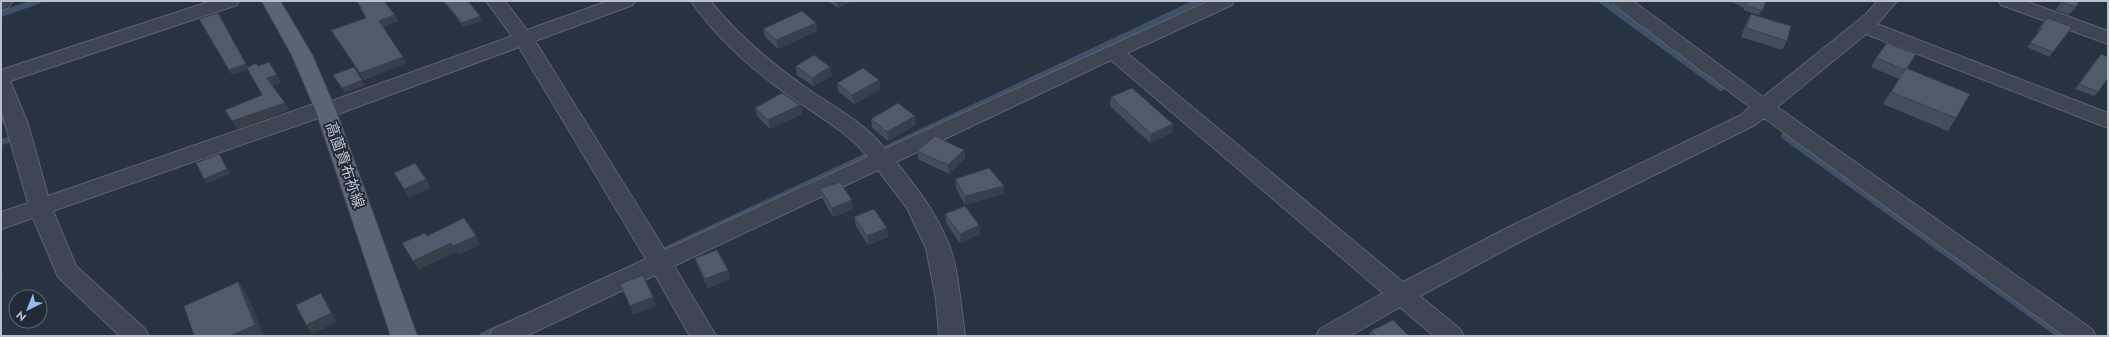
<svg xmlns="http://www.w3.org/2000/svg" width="2109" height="337" font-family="Jost,'Noto Sans JP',sans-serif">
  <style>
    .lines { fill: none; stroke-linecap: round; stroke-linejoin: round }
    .stream { stroke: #3f5069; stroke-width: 6 }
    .minor-casing { stroke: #5a636e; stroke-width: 2 }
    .major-casing { stroke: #464e5a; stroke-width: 2 }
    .minor { fill: #3c4551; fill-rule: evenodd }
    .major { fill: #5b6471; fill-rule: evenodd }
    .wall { fill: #444d5b }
    .shaded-wall { fill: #373f4a }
    .building { fill: #4f5a6a; stroke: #373f4a }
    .labels { text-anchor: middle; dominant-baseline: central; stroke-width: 4; stroke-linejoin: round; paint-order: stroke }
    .street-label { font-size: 15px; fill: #b9c0cb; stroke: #212a36 }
  </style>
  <rect width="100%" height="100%" fill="#283341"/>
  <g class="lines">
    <path class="stream" d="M 1602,1 L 1721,88
      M 1,14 L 38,1
      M 1,111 L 6,123
      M 1784,136 L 2061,336
      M 1,142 L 12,139 L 10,134
      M 887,148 L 1199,1
      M 665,250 L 869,155
      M 482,336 L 498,328"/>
    <g class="minor-casing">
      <path id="minor" d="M 1,1 L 13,1 L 8,8 L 1,10 Z
        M 211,1 L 239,1 L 237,5 L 10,81 L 28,124 L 48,196 L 317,103 L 324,101 L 329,102 L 512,36 L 486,1 L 505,1 L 527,30 L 608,1 L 635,1 L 633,5 L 535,41 L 665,250 L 868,157 C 847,131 818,116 791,97 C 754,71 717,39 691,1 L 710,1 C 738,35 769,62 805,87 C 833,107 863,121 885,149 L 1209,1 L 1234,1 L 1232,5 L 1127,53 L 1403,282 L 1509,227 L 1741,115 L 1750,107 L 1614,5 L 1612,1 L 1633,1 L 1763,97 L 1865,15 L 1878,1 L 1897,1 L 1877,24 L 2108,113 L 2108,128 L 1866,34 L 1777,107 L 2092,329 L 2096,336 L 2064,336 L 1764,118 L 1755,125 L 1525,239 L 1420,296 L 1460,329 L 1464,336 L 1434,336 L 1400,307 L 1350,336 L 1316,336 L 1320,329 L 1383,293 L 1111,60 L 896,162 C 917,188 938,215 950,248 C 959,273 961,309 965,336 L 939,336 L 936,299 L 926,248 L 907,208 L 878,170 L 674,266 L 716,336 L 690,336 L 655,275 L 526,336 L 489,336 L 493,329 L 646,259 L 519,47 L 333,116 L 326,118 L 321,117 L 53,211 L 76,266 L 145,329 L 149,336 L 120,336 L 58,277 L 33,218 L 1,229 L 1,212 L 28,203 L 1,109 L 1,70 Z
        M 1999,1 L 2025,1 L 2108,31 L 2108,44 L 2001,5 Z"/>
    </g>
    <g class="major-casing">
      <path id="major" d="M 262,1 L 280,1 L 312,55 L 336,111 L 417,336 L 391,336 L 316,111 L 292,55 Z"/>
    </g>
    <use href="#minor" class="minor"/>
    <use href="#major" class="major"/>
  </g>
  <path class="wall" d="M 443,1 L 468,1 L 482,20 L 464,27 Z
    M 827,1 L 851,1 L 838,8 Z
    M 1730,1 L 1766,1 L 1759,15 L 1743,10 L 1744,8 Z
    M 2062,1 L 2076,7 L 2069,15 L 2055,10 Z
    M 1751,14 L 1787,41 L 1782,50 L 1741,37 L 1746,23 Z
    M 395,15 L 398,21 L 383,27 L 406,63 L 364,80 L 335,37 L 331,30 Z
    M 816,23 L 817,31 L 778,49 L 765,37 L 763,29 Z
    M 2040,27 L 2072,27 L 2049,57 L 2027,47 L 2039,33 L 2037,32 Z
    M 2101,54 L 2098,92 L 2094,96 L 2075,89 Z
    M 1876,58 L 1907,69 L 1956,118 L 1948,131 L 1883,104 L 1899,79 L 1871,67 Z
    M 796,66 L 832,76 L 813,86 L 797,75 Z
    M 879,80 L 880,89 L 854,104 L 838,91 L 837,83 Z
    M 1111,97 L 1173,124 L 1172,133 L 1150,143 L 1110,106 Z
    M 800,105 L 802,114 L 770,129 L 757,116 L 755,108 Z
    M 871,119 L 916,125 L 888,141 L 872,128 Z
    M 964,150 L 965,158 L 949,174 L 918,159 L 917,151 Z
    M 955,179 L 1004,194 L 965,205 L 956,188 Z
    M 820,189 L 853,209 L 833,217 L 822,198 Z
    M 945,214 L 979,225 L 980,234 L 960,243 L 946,223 Z
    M 854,217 L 887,228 L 888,237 L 868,245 L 856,226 Z
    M 695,258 L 728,270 L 730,279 L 708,288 L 698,267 Z
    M 1371,331 L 1409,336 L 1369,336 Z"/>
  <path class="shaded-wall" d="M 841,1 L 851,1 L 838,8 L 837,3 Z
    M 218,13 L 249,69 L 232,75 L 229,70 Z
    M 395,15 L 398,21 L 382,28 L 379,21 Z
    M 480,16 L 482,20 L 464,27 L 462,23 Z
    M 816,23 L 817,31 L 778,49 L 776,40 Z
    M 403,57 L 406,63 L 364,80 L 360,73 Z
    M 830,67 L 832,76 L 813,86 L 812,78 Z
    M 277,75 L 281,83 L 272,86 L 267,78 Z
    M 362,80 L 365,85 L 345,93 L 342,88 Z
    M 879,80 L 880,89 L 854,104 L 852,95 Z
    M 285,103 L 290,110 L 237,129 L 232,121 Z
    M 800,105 L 802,114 L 770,129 L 768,120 Z
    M 915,116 L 916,125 L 888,141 L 887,132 Z
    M 1173,124 L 1172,133 L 1150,143 L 1151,134 Z
    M 964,150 L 965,158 L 949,174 L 948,165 Z
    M 219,154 L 222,158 L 230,174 L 207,183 L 204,179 Z
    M 426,179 L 430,188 L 409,198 L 404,189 Z
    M 1004,186 L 1004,194 L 965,205 L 965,196 Z
    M 852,200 L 853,209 L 833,217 L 832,208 Z
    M 979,225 L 980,234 L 960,243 L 960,234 Z
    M 887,228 L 888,237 L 868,245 L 867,236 Z
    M 476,236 L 480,245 L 458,255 L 453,246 Z
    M 451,243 L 456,252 L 418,270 L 413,261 Z
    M 728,270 L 730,279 L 708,288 L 705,279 Z
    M 1,274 L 4,276 L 1,278 Z
    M 238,282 L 247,294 L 264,336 L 230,336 Z
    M 321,293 L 327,302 L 337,322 L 312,334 L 306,325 Z
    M 653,297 L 656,306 L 633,315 L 630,306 Z"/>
  <path class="building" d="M 357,1 L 384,1 L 395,15 L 379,21 L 403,57 L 360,73 L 331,30 L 366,18 Z
    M 444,1 L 468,1 L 480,16 L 462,23 Z
    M 833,1 L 841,1 L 837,3 Z
    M 1742,1 L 1766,1 L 1762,11 L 1745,5 L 1747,3 Z
    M 2062,1 L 2079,1 L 2076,7 L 2061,2 Z
    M 802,11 L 816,23 L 776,40 L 763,29 Z
    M 218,13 L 246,64 L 229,70 L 199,19 Z
    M 1751,14 L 1791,26 L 1787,41 L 1746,28 Z
    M 2048,18 L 2072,27 L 2053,52 L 2030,43 L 2042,28 L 2040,27 Z
    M 1887,43 L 1916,54 L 1907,68 L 1906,68 L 1905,70 L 1876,58 Z
    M 2101,54 L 2108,57 L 2108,78 L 2098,92 L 2079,84 Z
    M 814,55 L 830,67 L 812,78 L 796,66 Z
    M 269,62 L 277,75 L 267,78 L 285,103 L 232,121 L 225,110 L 262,95 L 247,68 L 256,63 L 258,66 Z
    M 354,67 L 362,80 L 342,88 L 333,75 Z
    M 863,68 L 879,80 L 852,95 L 837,83 Z
    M 1906,68 L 1970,94 L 1956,118 L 1891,92 Z
    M 1132,88 L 1173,124 L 1151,134 L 1111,97 Z
    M 782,93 L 800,105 L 768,120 L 755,108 Z
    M 898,103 L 915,116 L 887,132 L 871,119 Z
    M 935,136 L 964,150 L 948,165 L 917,151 Z
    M 219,154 L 227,169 L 204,179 L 196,163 Z
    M 415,163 L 426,179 L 404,189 L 394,173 Z
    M 989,168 L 1004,186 L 965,196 L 955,179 Z
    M 840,182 L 852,200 L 832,208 L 820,189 Z
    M 965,206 L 979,225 L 960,234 L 945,214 Z
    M 874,209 L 887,228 L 867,236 L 854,217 Z
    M 464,218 L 476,236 L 453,246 L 451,243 L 413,261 L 402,243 L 425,233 L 427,236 Z
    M 717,250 L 728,270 L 705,279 L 695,258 Z
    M 643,275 L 653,297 L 630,306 L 620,284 Z
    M 238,282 L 255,325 L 230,336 L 194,336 L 184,306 Z
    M 321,293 L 331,313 L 306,325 L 296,305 Z
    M 1393,320 L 1409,336 L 1376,336 L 1371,331 Z"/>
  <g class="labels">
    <g class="street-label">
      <text transform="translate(345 165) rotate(71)">高薗貴布祢線</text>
    </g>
  </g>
  <rect width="2109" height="337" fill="none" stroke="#b9c0cb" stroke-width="4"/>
  <g transform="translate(28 309) rotate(223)"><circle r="19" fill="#212a36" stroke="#5e6672"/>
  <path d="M0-3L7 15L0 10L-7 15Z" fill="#97baf2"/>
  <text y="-6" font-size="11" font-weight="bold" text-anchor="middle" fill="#b9c0cb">N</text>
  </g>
</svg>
